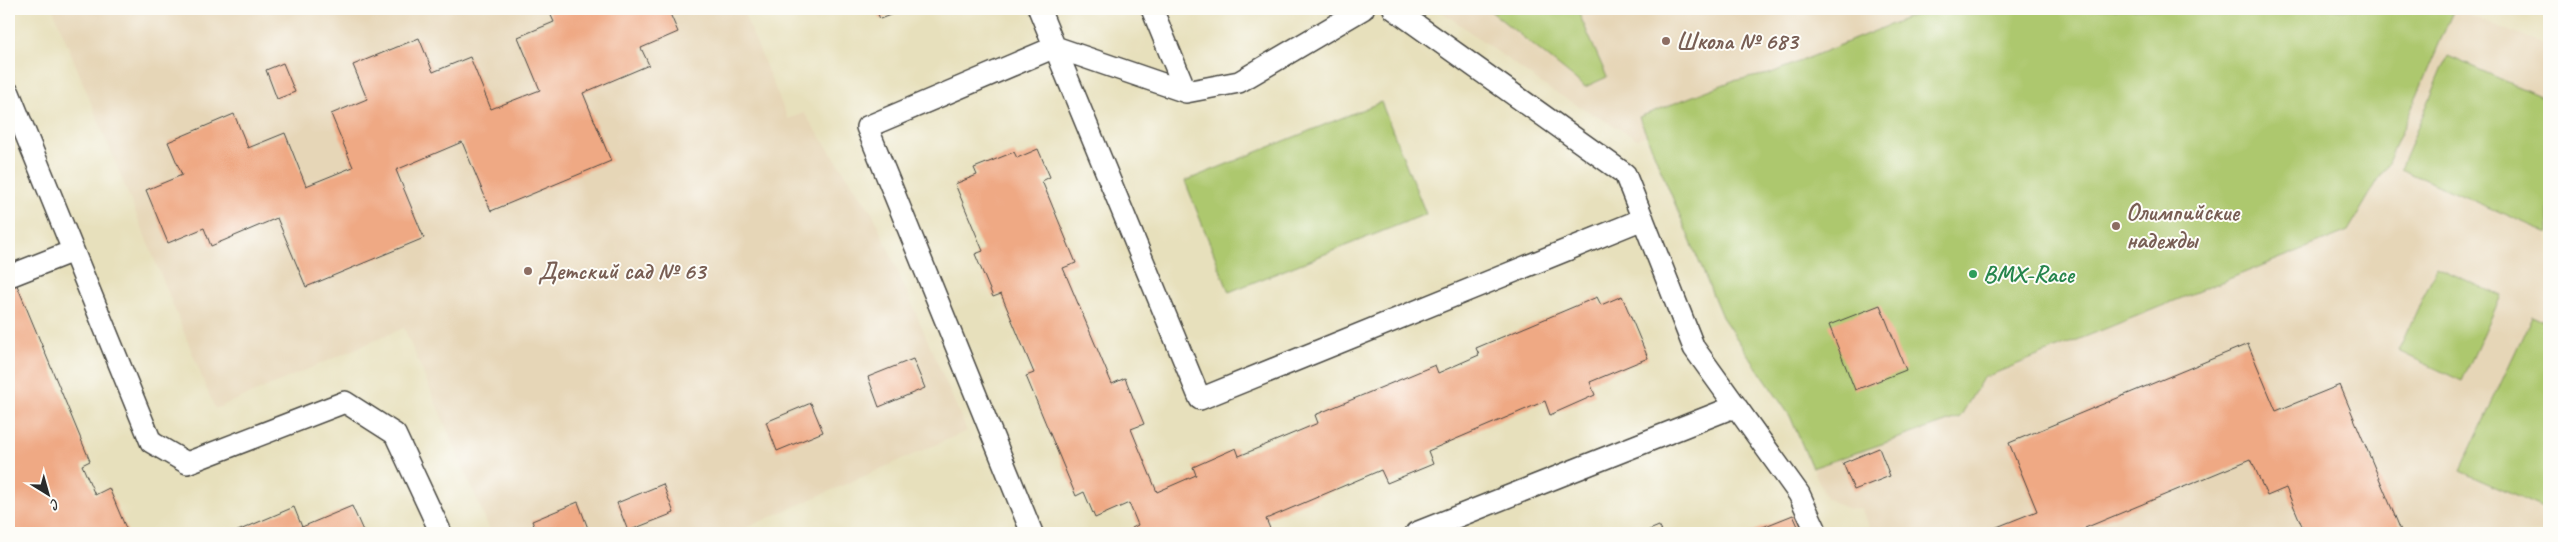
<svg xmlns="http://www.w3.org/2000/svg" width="2558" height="542" font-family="Caveat,sans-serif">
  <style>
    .built { fill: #e6d6b7 }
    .green { fill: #adc86e; stroke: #6c7a4c }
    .building { fill: #efa984 }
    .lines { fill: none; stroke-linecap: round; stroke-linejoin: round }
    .service-casing { stroke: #474641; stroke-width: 24 }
    .service { stroke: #fff; stroke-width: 21 }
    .education-dot { fill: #8d6e63; stroke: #fdfcf7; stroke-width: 2 }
    .leisure-dot { fill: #2e9e5b; stroke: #fdfcf7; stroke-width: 2 }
    .labels { text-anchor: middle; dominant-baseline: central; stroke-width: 4; stroke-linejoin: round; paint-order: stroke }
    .education-label { font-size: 24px; font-weight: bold; fill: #785e54; stroke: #fdfcf7; text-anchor: start }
    .leisure-label { font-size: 24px; font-weight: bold; fill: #27864d; stroke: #fdfcf7; text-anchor: start }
  </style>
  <rect width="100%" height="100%" fill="#fdfcf7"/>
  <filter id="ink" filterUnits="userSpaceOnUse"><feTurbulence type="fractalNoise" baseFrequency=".02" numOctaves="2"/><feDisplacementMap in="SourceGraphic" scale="10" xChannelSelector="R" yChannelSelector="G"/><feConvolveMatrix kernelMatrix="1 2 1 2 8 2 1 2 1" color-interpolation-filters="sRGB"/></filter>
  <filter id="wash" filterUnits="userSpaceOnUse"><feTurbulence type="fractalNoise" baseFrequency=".0096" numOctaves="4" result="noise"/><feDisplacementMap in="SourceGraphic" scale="20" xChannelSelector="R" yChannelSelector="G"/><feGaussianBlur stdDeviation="1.12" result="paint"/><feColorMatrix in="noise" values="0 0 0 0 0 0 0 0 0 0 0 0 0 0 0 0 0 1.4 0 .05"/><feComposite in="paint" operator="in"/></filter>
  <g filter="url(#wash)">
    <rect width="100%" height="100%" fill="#e7e0bc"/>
    <path class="built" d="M 53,9 L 742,9 L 788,119 L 804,113 L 873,214 L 967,431 L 734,533 L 491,533 L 404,328 L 215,409 Z
      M 1438,9 L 2455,9 L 2549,47 L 2549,533 L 1872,533 L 1861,508 L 1850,510 L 1826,498 L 1790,416 L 1722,317 L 1646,135 L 1637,139 L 1549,89 Z"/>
    <path class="green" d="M 1488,9 L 1577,9 L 1607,77 L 1585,87 Z
      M 1929,9 L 2454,9 L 2387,165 L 2348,231 L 1983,378 L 1960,417 L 1812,468 L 1790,416 L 1722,317 L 1639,117 L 1732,81 L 1769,74 Z
      M 2448,56 L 2549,100 L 2549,233 L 2400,169 Z
      M 1381,102 L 1426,214 L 1229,292 L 1185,181 Z
      M 2437,267 L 2501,296 L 2462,381 L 2398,351 Z
      M 2532,316 L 2549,324 L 2549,504 L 2547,510 L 2460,471 Z"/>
    <g id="blocks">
      <path class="building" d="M 548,9 L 668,9 L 678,32 L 641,48 L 649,65 L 583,93 L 611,161 L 491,211 L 462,142 L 396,170 L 424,238 L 306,287 L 277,218 L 211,246 L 204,228 L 168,243 L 146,190 L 182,175 L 168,142 L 234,114 L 248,148 L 285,133 L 306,186 L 353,167 L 331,114 L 367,99 L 353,65 L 419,38 L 433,72 L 470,57 L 491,109 L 540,90 L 518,37 L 554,22 Z
        M 876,9 L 905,9 L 880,19 Z
        M 283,63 L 295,92 L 277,99 L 266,70 Z
        M 1038,149 L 1050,177 L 1042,181 L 1076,263 L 1063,268 L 1112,384 L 1125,378 L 1134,400 L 1144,424 L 1131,429 L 1157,492 L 1196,475 L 1193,467 L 1236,448 L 1239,456 L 1318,423 L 1315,415 L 1435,365 L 1438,373 L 1479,355 L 1476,348 L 1597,297 L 1601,305 L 1622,296 L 1648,358 L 1590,382 L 1595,395 L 1550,415 L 1545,401 L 1428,451 L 1433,464 L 1387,483 L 1381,470 L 1266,519 L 1271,531 L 1267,533 L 1134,533 L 1132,528 L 1138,525 L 1129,503 L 1095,518 L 1084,492 L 1076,496 L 1026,376 L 1034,373 L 1001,294 L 993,297 L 975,254 L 983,251 L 955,184 L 977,175 L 974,168 L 1014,152 L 1017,158 Z
        M 9,266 L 90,461 L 82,465 L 95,495 L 109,488 L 128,533 L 15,533 L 9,519 Z
        M 1880,305 L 1906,370 L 1855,390 L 1829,325 Z
        M 2248,344 L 2276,411 L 2340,385 L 2402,533 L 2305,533 L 2286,488 L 2267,496 L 2251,459 L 2085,528 L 2087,533 L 1982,533 L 2037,511 L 2009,443 Z
        M 913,359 L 925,388 L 879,407 L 868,377 Z
        M 811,403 L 823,432 L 777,451 L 766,422 Z
        M 1879,448 L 1890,476 L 1854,490 L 1843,463 Z
        M 663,484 L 674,513 L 628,531 L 617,503 Z
        M 578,502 L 589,531 L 584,533 L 537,533 L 532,521 Z
        M 352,506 L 364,533 L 233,533 L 294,507 L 302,527 Z
        M 1793,515 L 1801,533 L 1748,533 Z
        M 1659,526 L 1663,533 L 1642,533 Z"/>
    </g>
  </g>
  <g filter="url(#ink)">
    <use href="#blocks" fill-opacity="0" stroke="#474641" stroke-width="1"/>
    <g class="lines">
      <g class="service-casing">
        <path id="service" d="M 1039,9 L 1200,399 L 1643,219
          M 1152,9 L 1186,92 L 1239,82 L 1363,9
          M 1394,9 L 1625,174 L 1694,348 L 1799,494 L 1817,533
          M 9,93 L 151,442 L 187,463 L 345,402 L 395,434 L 441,533
          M 12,275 L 73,251
          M 1032,533 L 867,127 L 1055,47 L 1186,92
          M 1416,533 L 1736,406"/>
      </g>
      <use href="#service" class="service"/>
    </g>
  </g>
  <g class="education-dot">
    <circle cx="1666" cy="41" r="5"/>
    <circle cx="2116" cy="226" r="5"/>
    <circle cx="528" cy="271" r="5"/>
  </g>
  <circle class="leisure-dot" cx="1973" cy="274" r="5"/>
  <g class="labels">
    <g class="education-label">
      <text x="1676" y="41">Школа № 683</text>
      <text x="2126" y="212">Олимпийские<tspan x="2126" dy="28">надежды</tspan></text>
      <text x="538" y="271">Детский сад № 63</text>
    </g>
    <g class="leisure-label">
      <text x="1983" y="274">BMX-Race</text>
    </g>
  </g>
  <rect width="2558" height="542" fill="none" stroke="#fdfcf7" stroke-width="30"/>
  <g transform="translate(48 494) rotate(143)" stroke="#fdfcf7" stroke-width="4" paint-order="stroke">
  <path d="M0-4L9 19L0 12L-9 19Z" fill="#2b2b2b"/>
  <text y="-8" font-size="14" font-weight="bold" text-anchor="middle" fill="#2b2b2b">С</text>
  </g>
</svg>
